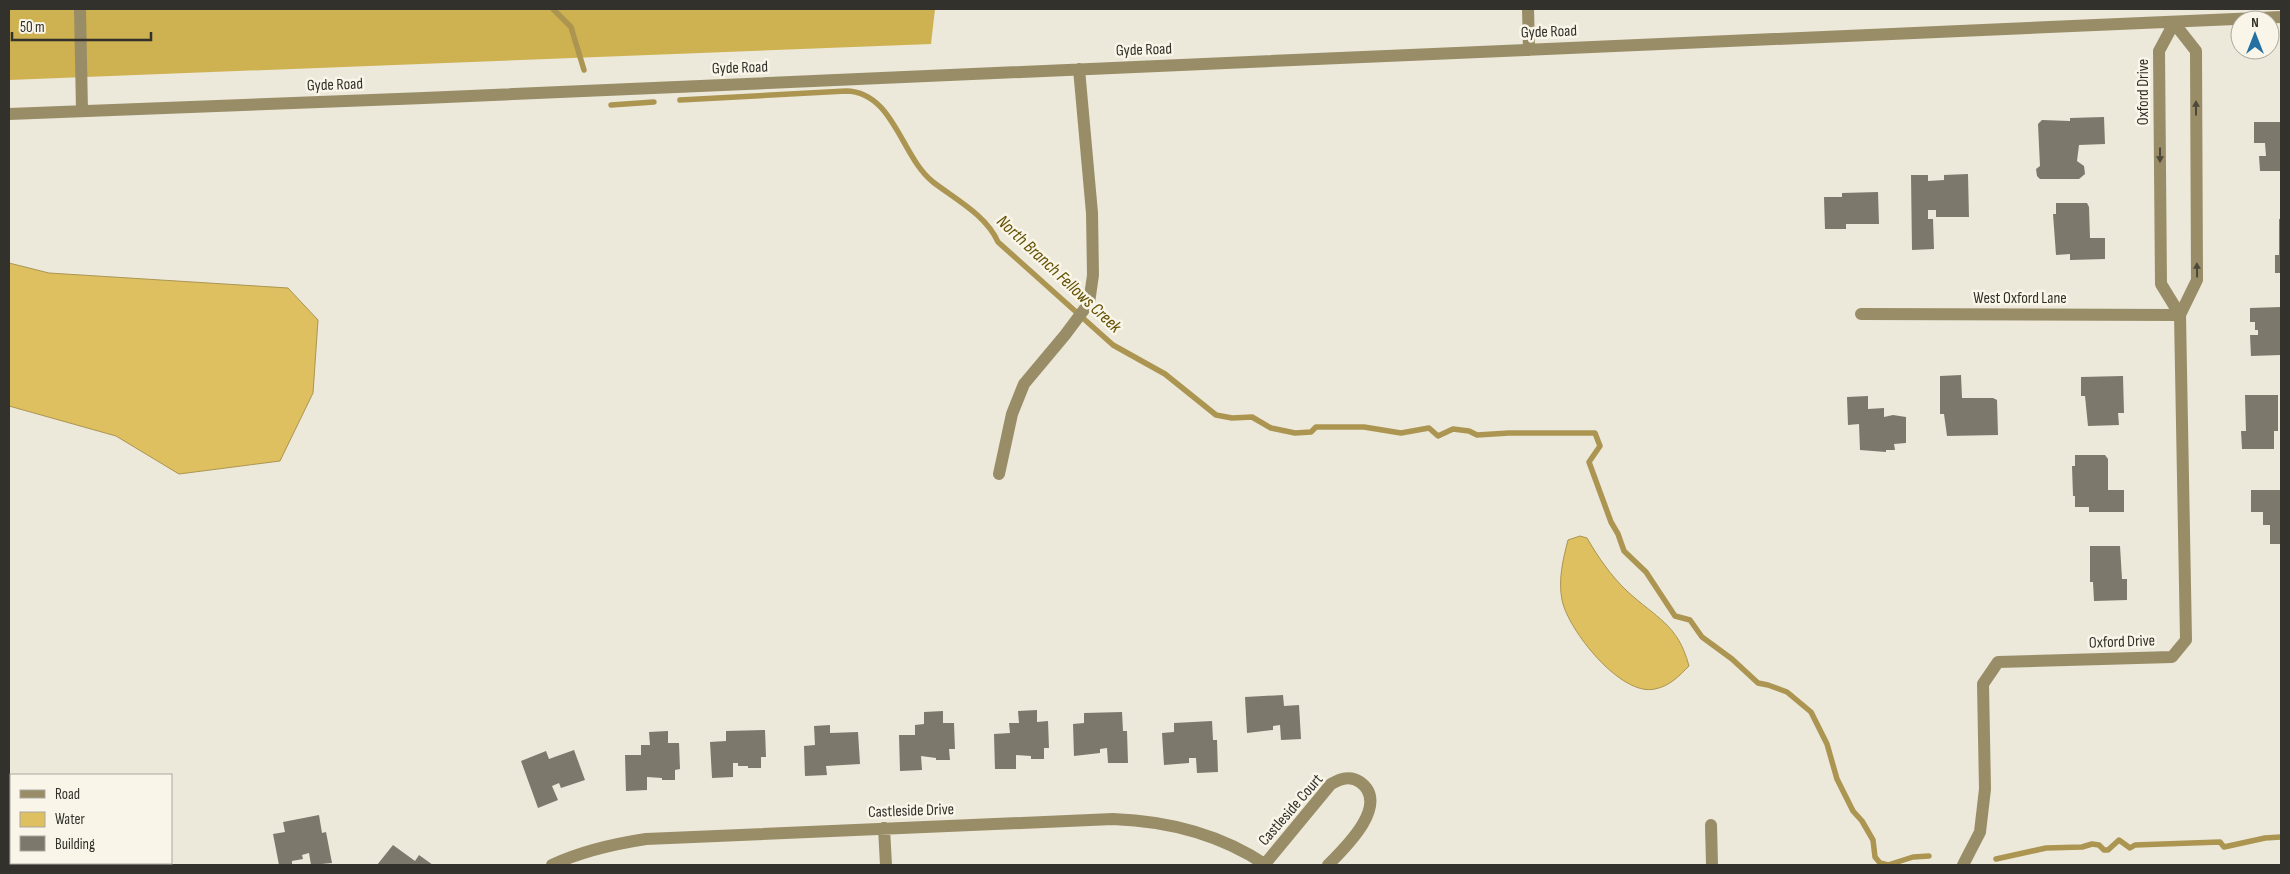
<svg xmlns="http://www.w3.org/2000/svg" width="2290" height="874" font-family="'Sofia Sans Condensed',sans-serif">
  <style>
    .forest { fill: #ceb151 }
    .water { fill: #dec061; stroke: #ab9551 }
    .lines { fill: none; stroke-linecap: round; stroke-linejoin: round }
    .stream { stroke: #ab9551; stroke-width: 5.5 }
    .building { fill: #7c786c }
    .minor { stroke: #998d68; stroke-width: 12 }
    .oneway { fill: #4c483b }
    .labels { text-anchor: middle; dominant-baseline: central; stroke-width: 5; stroke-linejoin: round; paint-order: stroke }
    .street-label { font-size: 16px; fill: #33312c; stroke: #f9f5e8 }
    .water-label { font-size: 18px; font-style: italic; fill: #635000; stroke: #f9f5e8 }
  </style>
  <rect width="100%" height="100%" fill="#ece8da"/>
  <path class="forest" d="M 9,9 L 935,9 L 931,44 L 9,80 Z"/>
  <path class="water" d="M 9,263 L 49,273 L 288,288 L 318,320 L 313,393 L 280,461 L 179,474 L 116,436 L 9,406 Z
    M 1580,536 L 1587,538 C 1598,557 1611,576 1627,591 C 1656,618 1678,624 1689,666 C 1679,676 1670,686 1655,689 C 1621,697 1568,630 1562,600 C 1558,580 1563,559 1568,540 Z"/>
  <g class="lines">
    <path class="stream" d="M 553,9 L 571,27 L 584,70
      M 680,100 L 846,91 C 894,92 901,157 933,182 C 955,199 986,215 998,242 L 1113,345 L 1165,374 L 1216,415 L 1232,418 L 1252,417 L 1271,428 L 1295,433 L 1311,432 L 1316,427 L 1364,427 L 1401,433 L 1429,428 L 1438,436 L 1453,429 L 1469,431 L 1477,435 L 1509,433 L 1595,433 L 1600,446 L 1589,462 L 1611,522 L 1618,534 L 1624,551 L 1646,572 L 1675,616 L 1690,620 L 1702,637 L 1732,659 L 1758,683 L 1768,685 L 1787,692 L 1811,712 L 1827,744 L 1837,779 L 1853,811 L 1862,821 L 1873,840 L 1875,857 L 1880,863 L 1888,865 L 1913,857 L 1929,856
      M 611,105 L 654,102
      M 1996,859 L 2046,848 L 2082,847 L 2092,844 L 2099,845 L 2104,850 L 2108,850 L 2119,840 L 2130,848 L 2135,845 L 2220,842 L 2224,847 L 2265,838 L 2281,837"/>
  </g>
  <path class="building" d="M 2104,117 L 2105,144 L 2079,145 L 2077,161 L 2084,166 L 2085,174 L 2079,179 L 2040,179 L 2037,176 L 2036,169 L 2040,166 L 2038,124 L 2042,120 L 2070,121 L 2070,118 Z
    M 2254,122 L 2281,122 L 2281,171 L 2260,171 L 2259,156 L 2266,156 L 2265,143 L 2254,143 Z
    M 1968,174 L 1969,217 L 1936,217 L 1936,210 L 1928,210 L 1928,219 L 1933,219 L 1934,249 L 1912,250 L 1911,175 L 1928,175 L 1928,181 L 1944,180 L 1944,175 Z
    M 1878,192 L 1879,224 L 1846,224 L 1846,229 L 1825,229 L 1824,197 L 1842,197 L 1842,193 Z
    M 2056,203 L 2087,203 L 2089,207 L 2090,238 L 2105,238 L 2105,259 L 2070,260 L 2070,254 L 2056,255 L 2053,214 L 2056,214 Z
    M 2279,219 L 2281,219 L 2281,273 L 2275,273 L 2275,255 L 2279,255 Z
    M 2281,307 L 2281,355 L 2251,356 L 2250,335 L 2258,335 L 2258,330 L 2255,330 L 2255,322 L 2250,322 L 2250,308 Z
    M 1961,375 L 1962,398 L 1993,398 L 1997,400 L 1998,435 L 1947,436 L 1944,414 L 1940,414 L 1940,376 Z
    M 2123,376 L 2124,413 L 2118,413 L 2119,425 L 2088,426 L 2085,396 L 2081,396 L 2081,377 Z
    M 2245,395 L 2278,395 L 2278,431 L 2274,431 L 2274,449 L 2242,449 L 2241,431 L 2246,431 Z
    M 1868,396 L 1868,409 L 1884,408 L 1884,417 L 1893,415 L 1906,417 L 1906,443 L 1894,444 L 1895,450 L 1886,450 L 1886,452 L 1860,450 L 1859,424 L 1848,425 L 1847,397 Z
    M 2075,455 L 2105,455 L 2108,459 L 2108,490 L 2124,490 L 2124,512 L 2089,512 L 2089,507 L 2075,507 L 2075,496 L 2073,496 L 2072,466 L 2075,466 Z
    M 2251,490 L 2281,490 L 2281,544 L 2270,544 L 2270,525 L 2263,525 L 2263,512 L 2251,512 Z
    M 2090,546 L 2120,546 L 2122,579 L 2127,579 L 2127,600 L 2094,601 L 2093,582 L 2090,582 Z
    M 1283,695 L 1284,706 L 1299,705 L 1301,739 L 1281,740 L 1280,725 L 1273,726 L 1273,730 L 1247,733 L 1245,697 Z
    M 1037,710 L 1037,722 L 1048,721 L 1049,748 L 1044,748 L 1044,759 L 1031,759 L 1031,756 L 1016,755 L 1016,769 L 995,769 L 994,734 L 1010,733 L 1009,723 L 1019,723 L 1018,711 Z
    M 943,711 L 943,723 L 954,723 L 955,749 L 949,749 L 950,760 L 936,760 L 936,758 L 921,756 L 922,770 L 900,771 L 899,735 L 915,735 L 915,725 L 924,724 L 924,712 Z
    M 1122,712 L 1123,731 L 1127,731 L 1128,763 L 1108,763 L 1107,748 L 1100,749 L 1100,753 L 1074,756 L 1073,724 L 1084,723 L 1084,713 Z
    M 1212,721 L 1213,740 L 1217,740 L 1218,772 L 1197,773 L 1196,758 L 1189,758 L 1189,763 L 1164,765 L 1162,733 L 1174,732 L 1174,723 Z
    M 830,725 L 830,733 L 858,732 L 860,764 L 826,766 L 827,775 L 805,776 L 804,746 L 815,745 L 814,726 Z
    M 765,730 L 766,757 L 761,757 L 761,768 L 748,768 L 748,766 L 738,766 L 738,763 L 733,763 L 733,777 L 712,778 L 710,742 L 726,741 L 726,731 Z
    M 668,731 L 668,743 L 679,743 L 680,769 L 675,770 L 675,780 L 662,780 L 662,778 L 647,777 L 647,790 L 626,791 L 625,755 L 641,755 L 641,745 L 650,745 L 649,732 Z
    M 574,750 L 585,780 L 561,788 L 559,783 L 552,786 L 558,800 L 538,808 L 521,761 L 546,751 L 549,759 Z
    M 319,815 L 322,833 L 326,832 L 332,863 L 311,865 L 309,853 L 302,855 L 303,859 L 292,861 L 292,864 L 279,865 L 273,834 L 285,832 L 283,822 Z
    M 393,845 L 415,861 L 419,855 L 433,865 L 377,865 Z"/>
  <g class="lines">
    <path class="minor" d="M 80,9 L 82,111
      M 1528,9 L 1529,50
      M 9,114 L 424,98 L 2281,17
      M 1861,314 L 2180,315
      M 999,474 L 1012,414 L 1024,384 L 1065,335 L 1089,303 L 1093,275 L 1092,213 L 1079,69
      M 1711,825 L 1712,865
      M 884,828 L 886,865
      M 1265,864 L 1331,784 C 1340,779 1350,775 1360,782 C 1391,804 1345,848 1328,865
      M 552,865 C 582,851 613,844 646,839 L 1113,819 C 1169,821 1220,834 1266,865
      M 1963,865 L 1980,832 L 1985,789 L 1983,684 L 1998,662 L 2172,657 L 2186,640 L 2180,315 L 2197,280 L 2196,51 L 2174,23 L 2159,51 L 2161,284 L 2180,315"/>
  </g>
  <defs><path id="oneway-solid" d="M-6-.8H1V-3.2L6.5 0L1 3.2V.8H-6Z" transform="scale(1.25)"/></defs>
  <g class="oneway">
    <use href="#oneway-solid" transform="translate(2196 108) rotate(-90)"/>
    <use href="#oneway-solid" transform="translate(2160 155) rotate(90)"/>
    <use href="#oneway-solid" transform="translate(2197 270) rotate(-91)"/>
  </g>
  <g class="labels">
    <g class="street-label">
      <text transform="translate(1549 32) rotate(-2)">Gyde Road</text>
      <text transform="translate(1144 50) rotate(-2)">Gyde Road</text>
      <text transform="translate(740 68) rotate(-2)">Gyde Road</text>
      <text transform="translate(335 85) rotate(-2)">Gyde Road</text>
      <text transform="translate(2143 92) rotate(-90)">Oxford Drive</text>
      <text x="2020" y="298">West Oxford Lane</text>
      <text transform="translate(2122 642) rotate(-2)">Oxford Drive</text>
      <text transform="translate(1291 810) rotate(-49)">Castleside Court</text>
      <text transform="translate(911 811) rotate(-2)">Castleside Drive</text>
    </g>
    <g class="water-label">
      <text transform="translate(1059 274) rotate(43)">North Branch Fellows Creek</text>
    </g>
  </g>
  <rect width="2290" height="874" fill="none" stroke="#33312c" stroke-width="20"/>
  <rect x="10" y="774" width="162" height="90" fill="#f9f5e8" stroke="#aaa79d"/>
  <rect x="20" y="790" width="25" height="8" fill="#998d68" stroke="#aaa79d"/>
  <text x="55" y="799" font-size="15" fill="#33312c">Road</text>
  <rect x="20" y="812" width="25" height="15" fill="#dec061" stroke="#aaa79d"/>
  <text x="55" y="824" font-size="15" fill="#33312c">Water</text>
  <rect x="20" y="836" width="25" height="15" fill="#7c786c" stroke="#aaa79d"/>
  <text x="55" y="849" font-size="15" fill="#33312c">Building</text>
  <g transform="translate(2255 35)"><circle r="24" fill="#f9f5e8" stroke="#aaa79d"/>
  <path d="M0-4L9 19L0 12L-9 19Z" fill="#2470a3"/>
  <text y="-8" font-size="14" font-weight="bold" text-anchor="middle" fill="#33312c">N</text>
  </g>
  <path d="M12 32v8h139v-8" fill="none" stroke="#33312c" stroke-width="2.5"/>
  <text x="20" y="32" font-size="15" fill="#33312c" stroke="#f9f5e8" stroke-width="4" paint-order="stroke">50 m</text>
</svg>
